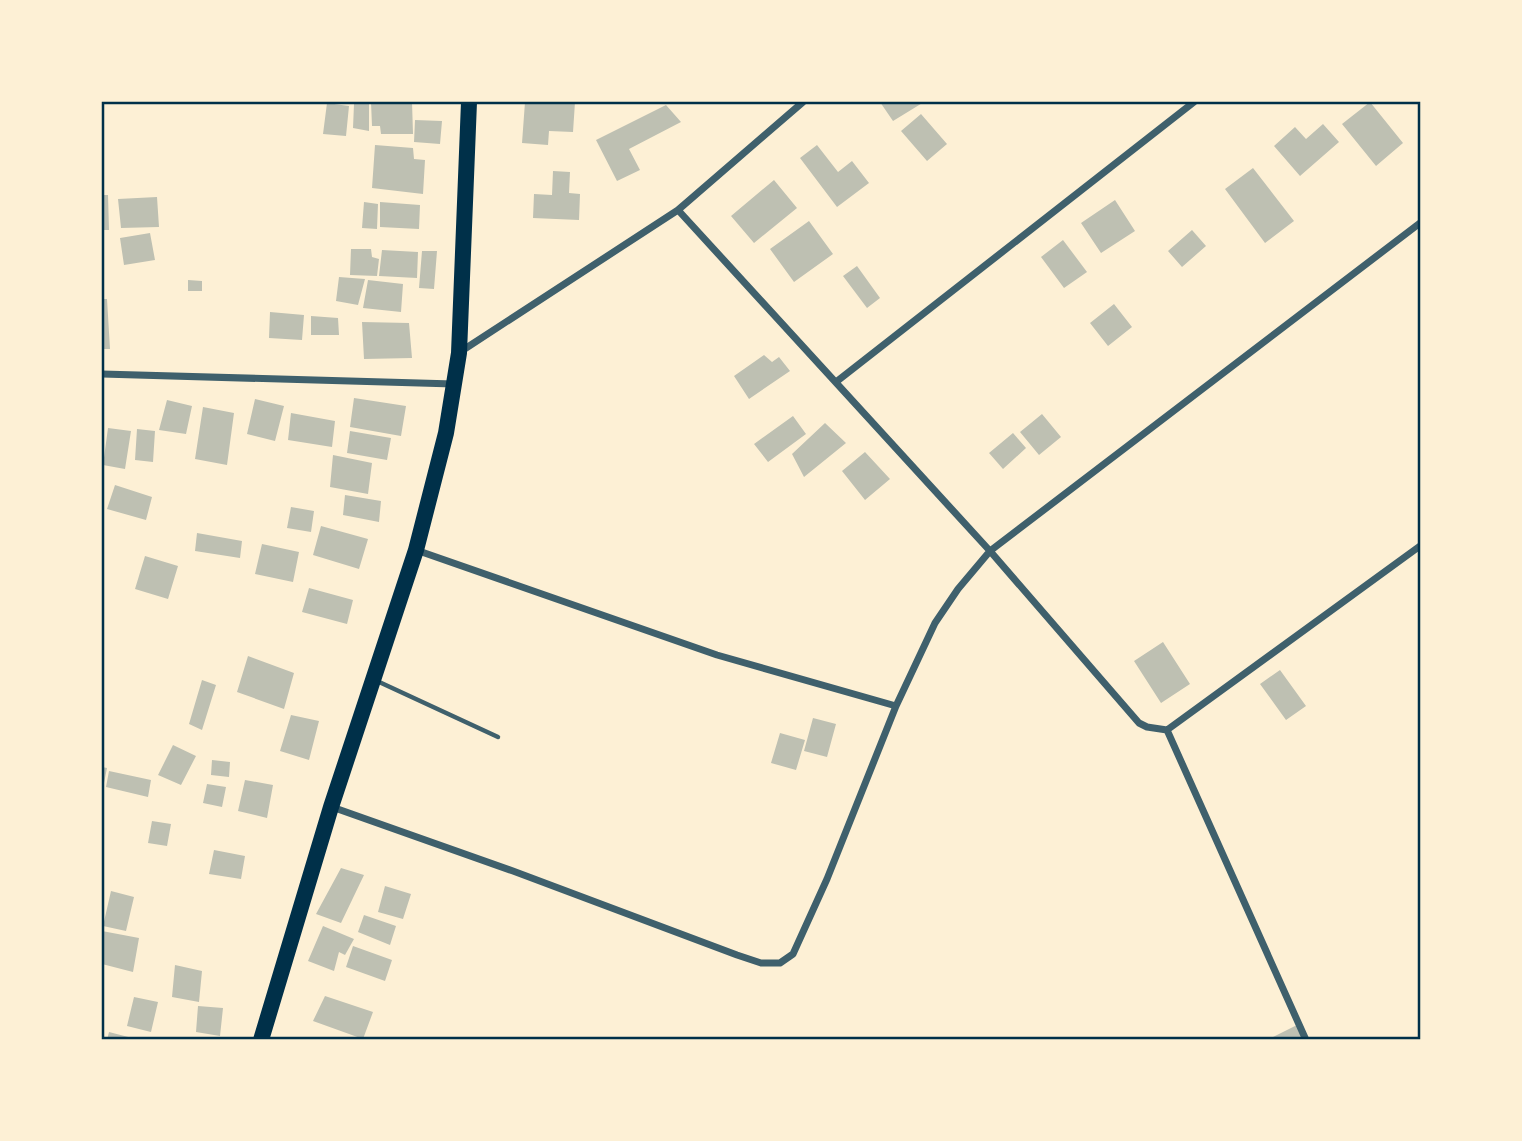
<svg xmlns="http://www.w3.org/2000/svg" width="1522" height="1141" font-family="'Asap Condensed',sans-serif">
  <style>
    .building { fill: #bec0b2 }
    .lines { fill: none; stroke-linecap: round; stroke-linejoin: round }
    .service { stroke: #3f606c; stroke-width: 4.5 }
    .minor { stroke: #3f606c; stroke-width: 7 }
    .primary { stroke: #003049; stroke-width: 16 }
    .neatline { fill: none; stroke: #003049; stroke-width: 2.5 }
  </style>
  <rect width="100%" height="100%" fill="#fdf0d5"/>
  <path class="building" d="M 371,102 L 412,102 L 413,134 L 381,134 L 380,126 L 372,126 Z
    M 525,102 L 575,102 L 573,132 L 549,131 L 548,145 L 522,143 Z
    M 880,102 L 924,102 L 893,121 Z
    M 1370,102 L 1403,143 L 1376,166 L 1342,124 Z
    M 327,103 L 349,106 L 346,136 L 323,134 Z
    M 369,103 L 369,131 L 353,128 L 354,104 Z
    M 666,105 L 681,122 L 629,149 L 640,170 L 617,181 L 596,140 Z
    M 921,114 L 947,144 L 927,161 L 901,131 Z
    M 415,120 L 442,121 L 440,144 L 414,142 Z
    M 1323,124 L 1339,142 L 1300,176 L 1274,146 L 1295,127 L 1306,139 Z
    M 375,145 L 413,148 L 414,159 L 425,160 L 423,194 L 372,188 Z
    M 817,145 L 838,172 L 852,161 L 869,183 L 837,207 L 800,158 Z
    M 1253,168 L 1294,221 L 1265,243 L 1225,189 Z
    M 553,171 L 570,172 L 569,193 L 580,194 L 579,220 L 533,218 L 534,194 L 552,195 Z
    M 774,180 L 797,208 L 754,243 L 731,216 Z
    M 102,195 L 108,195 L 109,230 L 102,230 Z
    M 157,197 L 159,227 L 121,228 L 118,199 Z
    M 1115,200 L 1135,231 L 1101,253 L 1081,223 Z
    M 364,202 L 378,204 L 377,229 L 362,228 Z
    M 380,202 L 420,205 L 419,229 L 380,227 Z
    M 809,221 L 833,254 L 794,282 L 770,249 Z
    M 1192,230 L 1206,246 L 1182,267 L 1168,251 Z
    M 150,233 L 155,260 L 124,265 L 120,238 Z
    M 1063,240 L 1087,272 L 1064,288 L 1041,257 Z
    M 351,249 L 371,249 L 372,257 L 379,259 L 377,276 L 350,275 Z
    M 382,250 L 418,252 L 417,278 L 379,276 Z
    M 422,251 L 437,251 L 434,289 L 419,288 Z
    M 857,266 L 880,298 L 867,308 L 843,276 Z
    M 339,277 L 365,279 L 358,305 L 336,301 Z
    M 188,280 L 202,281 L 202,291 L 188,291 Z
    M 368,280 L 403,284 L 401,312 L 363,308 Z
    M 102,299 L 107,299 L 110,349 L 102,349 Z
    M 1114,304 L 1132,327 L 1108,346 L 1090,323 Z
    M 270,312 L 304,315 L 302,340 L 269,338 Z
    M 311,316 L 338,318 L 339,335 L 311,335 Z
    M 362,322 L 409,323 L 412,358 L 364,359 Z
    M 764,355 L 772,362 L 779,357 L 790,371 L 749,399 L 734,376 Z
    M 354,398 L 406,406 L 401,436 L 350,427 Z
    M 255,399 L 284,406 L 275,441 L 247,434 Z
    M 167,400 L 192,406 L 186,434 L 159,430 Z
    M 203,407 L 234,413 L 227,465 L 195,459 Z
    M 291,413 L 335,421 L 332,447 L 288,440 Z
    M 1042,414 L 1061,437 L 1039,455 L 1020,432 Z
    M 793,416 L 806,434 L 768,462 L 754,444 Z
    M 825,423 L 846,443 L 804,477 L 792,454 Z
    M 108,428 L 131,431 L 125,469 L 103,465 Z
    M 137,429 L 155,431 L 153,462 L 135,460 Z
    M 350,431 L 391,438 L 387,460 L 347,453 Z
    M 1013,433 L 1026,448 L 1003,469 L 989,453 Z
    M 865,452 L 890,479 L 865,500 L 842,471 Z
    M 333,455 L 372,463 L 368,494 L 330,487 Z
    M 115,485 L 152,497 L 146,520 L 107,509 Z
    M 345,495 L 381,501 L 379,522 L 343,515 Z
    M 291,507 L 314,511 L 311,532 L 287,528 Z
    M 321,526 L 368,539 L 359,569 L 313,555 Z
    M 197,533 L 242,541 L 240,558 L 195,551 Z
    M 262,544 L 299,552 L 293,582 L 255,574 Z
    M 145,556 L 178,566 L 168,599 L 135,589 Z
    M 309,588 L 353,600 L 347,624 L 302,612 Z
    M 1163,642 L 1190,684 L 1161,703 L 1134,661 Z
    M 248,656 L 294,673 L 284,709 L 237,692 Z
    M 1280,670 L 1306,706 L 1286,720 L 1260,684 Z
    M 202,680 L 216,685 L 202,730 L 189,724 Z
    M 291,715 L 319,721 L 309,760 L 280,751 Z
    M 813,718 L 836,724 L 827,757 L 804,751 Z
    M 780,733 L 805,740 L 796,770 L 771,763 Z
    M 173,745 L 196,756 L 181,785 L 158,775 Z
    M 212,760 L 230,762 L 229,777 L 211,775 Z
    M 102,767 L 107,768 L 103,788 L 102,788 Z
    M 109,771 L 151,780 L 148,797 L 106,787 Z
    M 245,780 L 273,785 L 267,818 L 238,811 Z
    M 207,784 L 226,787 L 222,807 L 203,803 Z
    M 152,821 L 171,824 L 167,846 L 148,843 Z
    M 214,850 L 245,856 L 241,879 L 209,874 Z
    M 341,868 L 364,875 L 341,923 L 316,914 Z
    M 385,886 L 411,894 L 403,919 L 378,912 Z
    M 111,891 L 134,897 L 126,931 L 103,926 Z
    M 364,915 L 396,926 L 390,945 L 358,932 Z
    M 323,926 L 354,939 L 345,955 L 339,952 L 334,971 L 308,961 Z
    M 102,931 L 139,938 L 133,972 L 102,964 Z
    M 353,946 L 392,960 L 385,981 L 346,967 Z
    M 175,965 L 202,971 L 199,1002 L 172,997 Z
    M 325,996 L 373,1012 L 363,1039 L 313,1021 Z
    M 134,997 L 158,1002 L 151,1032 L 127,1026 Z
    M 198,1006 L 223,1008 L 220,1036 L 196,1032 Z
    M 1297,1025 L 1304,1040 L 1272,1040 L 1271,1038 Z
    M 109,1032 L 136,1039 L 136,1040 L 107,1040 Z"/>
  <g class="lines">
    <path class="service" d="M 377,681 L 498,737"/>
    <path class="minor" d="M 678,210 L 990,551 L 1420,223
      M 460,352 L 678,210 L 803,102
      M 102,374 L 454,384
      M 836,382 L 1194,102
      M 416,550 L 717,655 L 896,706
      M 1167,730 L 1306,1040
      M 332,807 L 513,871 L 737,955 L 761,963 L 780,963 L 793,954 L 827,879 L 896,706 L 935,623 L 958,589 L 990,551 L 1139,723 L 1147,727 L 1167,730 L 1420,546"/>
    <path class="primary" d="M 261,1040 L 331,807 L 416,550 L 446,433 L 459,353 L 469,102"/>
  </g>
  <rect width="1522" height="1141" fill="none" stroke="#fdf0d5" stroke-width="206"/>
  <rect x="103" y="103" width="1316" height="935" class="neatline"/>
</svg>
